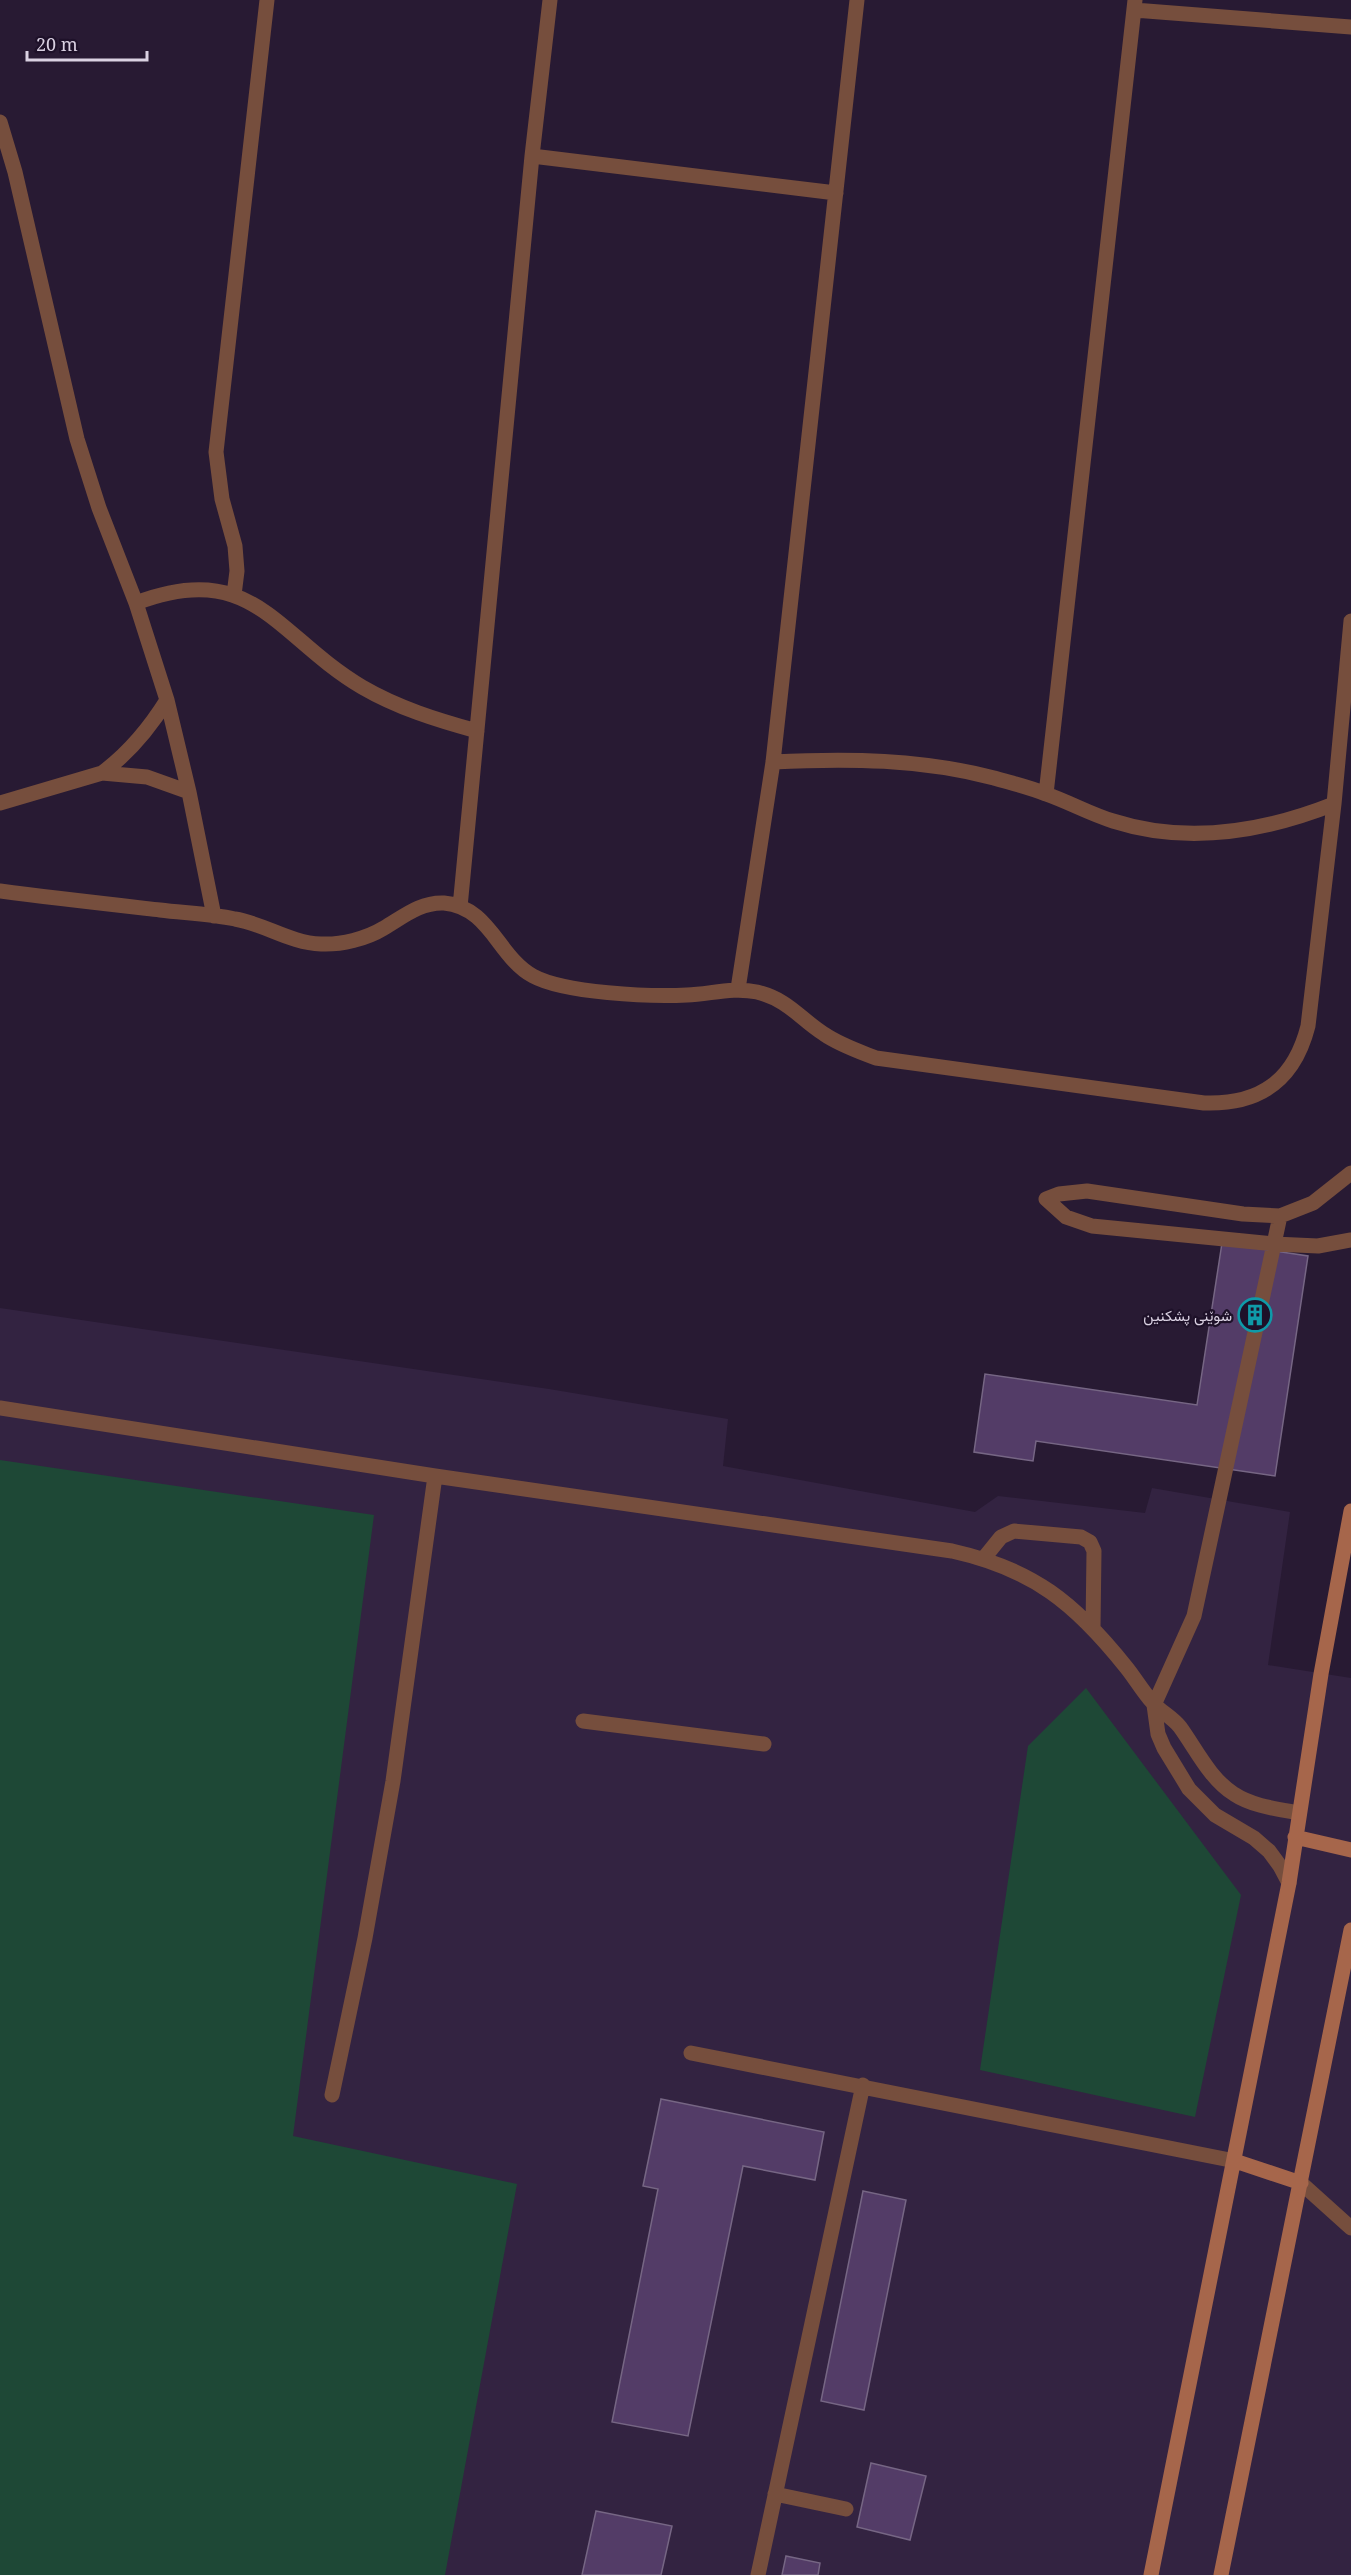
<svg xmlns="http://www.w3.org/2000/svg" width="1351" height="2575" font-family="'Noto Serif',Vazirmatn,serif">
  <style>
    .built { fill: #332341 }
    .green { fill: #1e4836 }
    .building { fill: #533c67; stroke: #766684; stroke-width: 1.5 }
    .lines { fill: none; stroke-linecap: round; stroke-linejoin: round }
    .lane { stroke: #764e3d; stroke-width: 15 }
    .street { stroke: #764e3d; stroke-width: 15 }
    .secondary { stroke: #a6664b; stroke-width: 15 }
    .labels { text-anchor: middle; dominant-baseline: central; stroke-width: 4.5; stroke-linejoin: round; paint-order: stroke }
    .poi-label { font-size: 15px; fill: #dad1e2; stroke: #1e1129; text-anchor: end }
  </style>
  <rect width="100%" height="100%" fill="#281a33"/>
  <path class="built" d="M 0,1308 L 549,1389 L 728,1419 L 723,1466 L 975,1512 L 998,1496 L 1145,1513 L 1152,1488 L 1290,1512 L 1268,1665 L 1351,1678 L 1351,2575 L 0,2575 Z"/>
  <path class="green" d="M 0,1460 L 374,1515 L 293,2136 L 517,2184 L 445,2575 L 0,2575 Z
    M 1086,1688 L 1241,1895 L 1195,2117 L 980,2070 L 1028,1746 Z"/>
  <path class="building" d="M 1222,1243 L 1308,1256 L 1275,1476 L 1036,1441 L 1033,1461 L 974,1452 L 985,1374 L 1197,1405 Z
    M 661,2099 L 824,2132 L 815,2180 L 743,2166 L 688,2436 L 612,2422 L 658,2189 L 643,2186 Z
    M 863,2191 L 906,2200 L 864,2410 L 821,2401 Z
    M 871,2463 L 926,2476 L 910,2540 L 857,2527 Z
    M 596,2511 L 672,2526 L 661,2575 L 582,2575 Z
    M 786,2556 L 820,2563 L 818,2575 L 782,2575 Z"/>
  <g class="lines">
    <path class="lane" d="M 1351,1173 L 1313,1203 L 1280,1216 L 1243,1214 L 1087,1191 L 1059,1194 L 1046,1199 L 1066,1217 L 1092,1226 L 1274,1244 L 1318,1246 L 1351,1240
      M 1280,1216 L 1194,1616 L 1154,1705 L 1158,1734 L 1164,1748 L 1189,1789 L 1215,1815 L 1254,1838 L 1269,1851 L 1280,1866 L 1289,1883
      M 0,1408 L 435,1476 L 952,1551 C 1033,1569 1075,1603 1126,1667 C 1135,1678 1143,1692 1153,1703 C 1161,1712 1172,1717 1180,1727 C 1196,1749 1210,1779 1234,1794 C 1252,1806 1277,1809 1299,1813
      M 984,1558 L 1001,1537 L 1014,1531 L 1081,1537 L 1090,1542 L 1094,1551 L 1093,1628
      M 583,1721 L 764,1744
      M 691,2053 L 1235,2161
      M 332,2095 L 365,1938 L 393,1781 L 435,1476
      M 1301,2183 L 1351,2228
      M 775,2494 L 846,2509
      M 758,2575 L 863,2085"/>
    <path class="street" d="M 1134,10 L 1351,27
      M 0,122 L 15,172 L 77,439 L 99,508 L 136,603 L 167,700 L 189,792 L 214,916
      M 532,156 L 836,193
      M 234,595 L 237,571 L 235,546 L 222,499 L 216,452 L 267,0
      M 136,603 C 253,558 276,636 362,687 C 398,708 437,720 477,731
      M 773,762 C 848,758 921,759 994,778 C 1011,783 1029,787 1046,794 C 1069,802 1090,814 1113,821 C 1188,845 1263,832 1334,804
      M 102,773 C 129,753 149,729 167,700
      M 1046,794 L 1135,0
      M 0,803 L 102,773 L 147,777 L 189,792
      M 0,891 C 53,898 107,904 160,910 C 185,913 210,914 235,919 C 265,924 290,943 321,944 C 341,945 366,939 384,928 C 403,917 420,902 444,903 C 490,907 498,957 533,976 C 564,993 650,997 687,995 C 711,994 733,987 757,992 C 789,1000 799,1018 824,1034 C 840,1045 858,1051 876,1058 L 1204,1103 C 1260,1105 1294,1081 1308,1026 L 1334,804 L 1351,621
      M 460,907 L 532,156 L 550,0
      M 738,989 L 773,762 L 857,0"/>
    <path class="secondary" d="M 1295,1837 L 1351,1850
      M 1235,2161 L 1301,2183
      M 1151,2575 L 1289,1883 L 1321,1674 L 1351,1511
      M 1221,2575 L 1351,1930"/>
  </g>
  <defs>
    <g id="building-ring" transform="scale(1.725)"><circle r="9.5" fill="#1e1129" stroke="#0f9aa8" stroke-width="1.5"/><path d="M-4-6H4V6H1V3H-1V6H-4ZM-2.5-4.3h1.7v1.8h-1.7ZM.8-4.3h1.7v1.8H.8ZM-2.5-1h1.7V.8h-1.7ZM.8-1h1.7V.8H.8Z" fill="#0f9aa8"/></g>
  </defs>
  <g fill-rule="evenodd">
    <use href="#building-ring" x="1255" y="1315"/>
  </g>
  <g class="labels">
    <g class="poi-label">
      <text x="1232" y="1315">شوێنی پشکنین</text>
    </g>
  </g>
  <path d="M27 51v9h120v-9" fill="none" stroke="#dad1e2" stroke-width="3"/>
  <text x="36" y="51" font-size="18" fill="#dad1e2" stroke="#1e1129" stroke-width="4.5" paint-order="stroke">20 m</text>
</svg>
